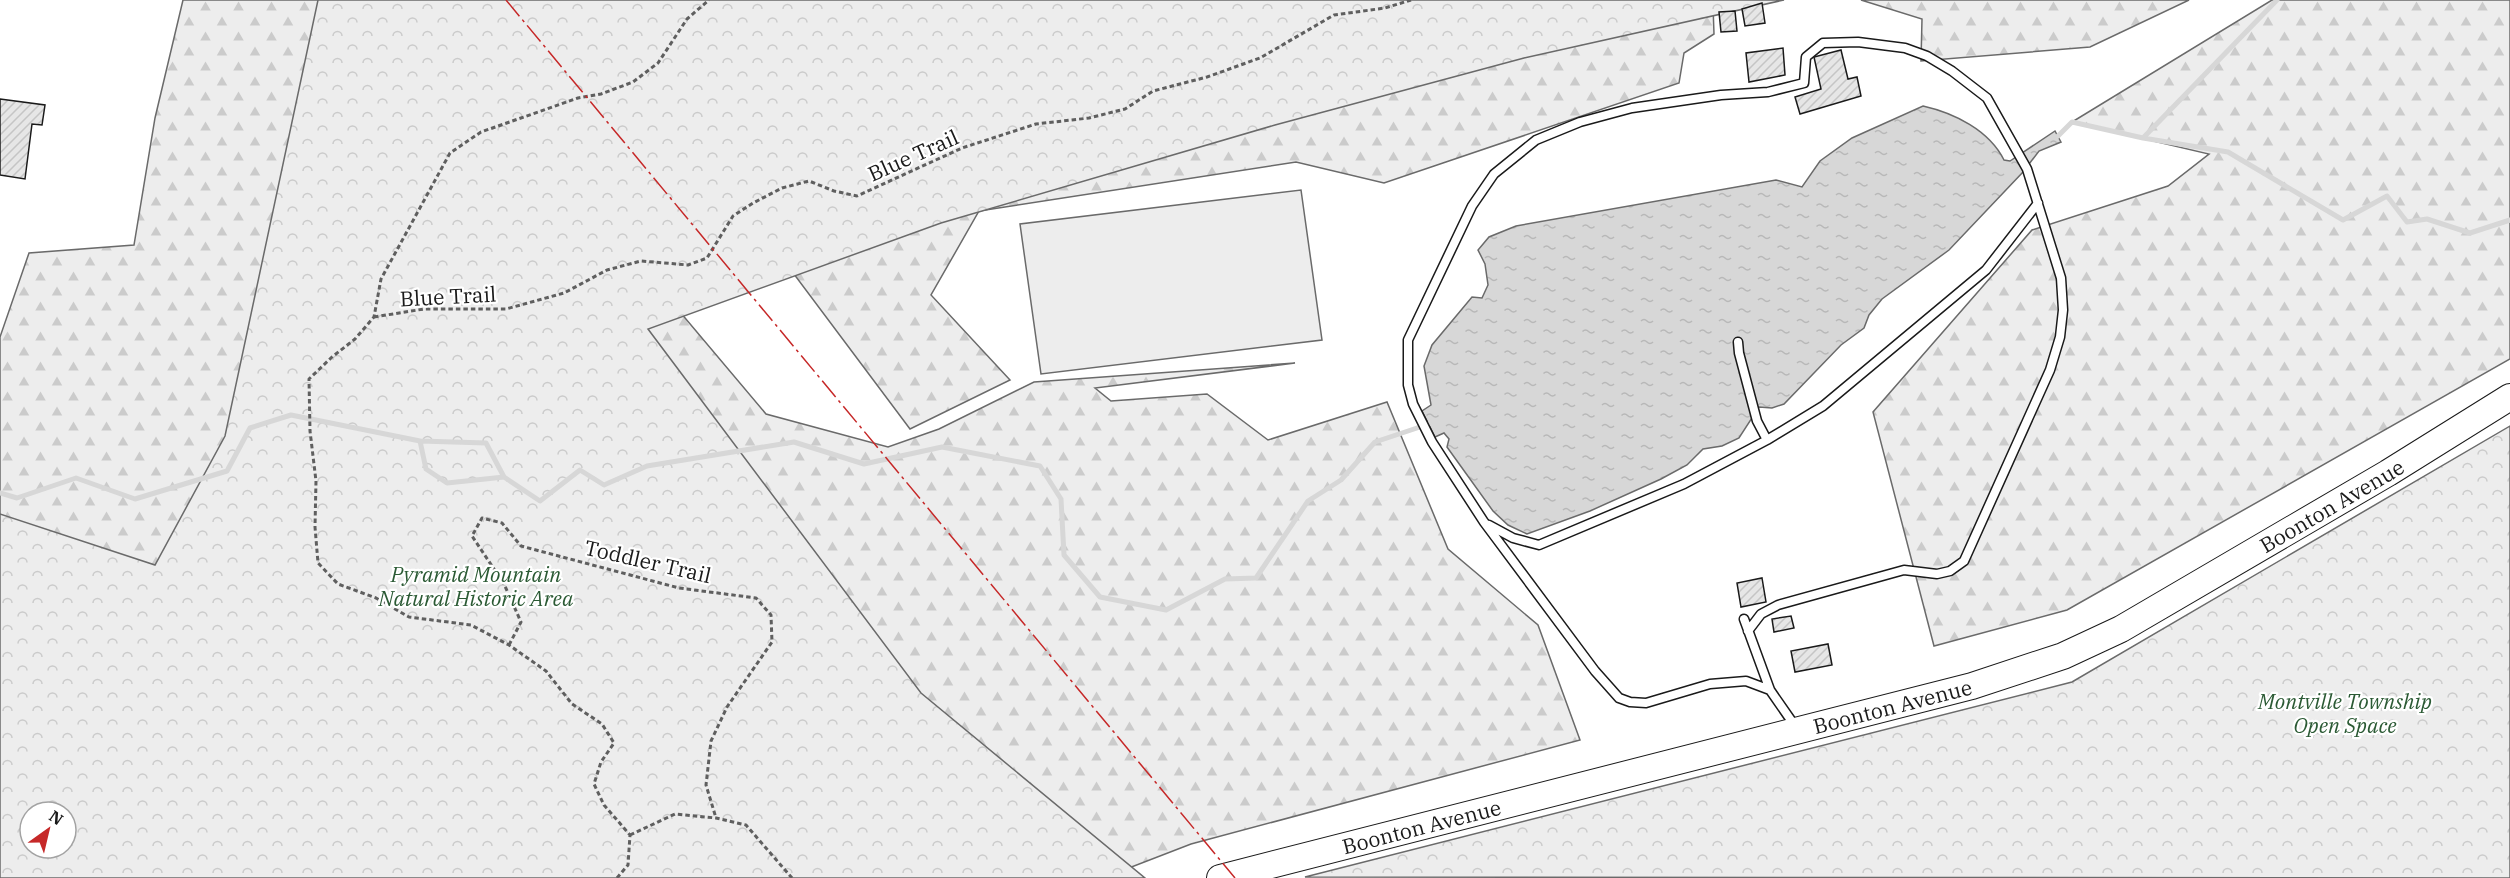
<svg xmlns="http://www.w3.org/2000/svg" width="2510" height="878" font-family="'IBM Plex Serif',serif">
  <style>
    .built { fill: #ededed; stroke: #6a6a6a; stroke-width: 1.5 }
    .forest { fill: url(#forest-firs); stroke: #6a6a6a; stroke-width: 1.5; fill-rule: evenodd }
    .park { fill: url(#park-crowns); stroke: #6a6a6a; stroke-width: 1.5; fill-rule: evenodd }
    .water { fill: url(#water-ripples); stroke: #6a6a6a; stroke-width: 1.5 }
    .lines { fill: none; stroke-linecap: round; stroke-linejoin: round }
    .stream { stroke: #d7d7d7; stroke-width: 5 }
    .building { fill: url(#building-hatch); stroke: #1a1a1a; stroke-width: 1.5 }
    .service-casing { stroke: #1a1a1a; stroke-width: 11 }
    .primary-casing { stroke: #1a1a1a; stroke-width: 28 }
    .path { stroke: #5f5f5f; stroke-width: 3; stroke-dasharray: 4.5 3; stroke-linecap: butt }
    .service { stroke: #fff; stroke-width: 8 }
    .primary { stroke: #fff; stroke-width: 26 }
    .power { stroke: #c62828; stroke-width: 1.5; stroke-dasharray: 21 4.5 3 4.5; stroke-linecap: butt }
    .labels { text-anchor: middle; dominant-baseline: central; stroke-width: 4.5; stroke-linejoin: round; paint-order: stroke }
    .street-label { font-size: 21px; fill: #1a1a1a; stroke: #fff }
    .park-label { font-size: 21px; font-style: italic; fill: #2b5a34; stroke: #fff }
  </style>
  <defs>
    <pattern id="forest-firs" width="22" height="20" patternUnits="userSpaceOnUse" patternTransform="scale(1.5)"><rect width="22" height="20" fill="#ededed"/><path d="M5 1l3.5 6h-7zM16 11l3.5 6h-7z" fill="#cbcbcb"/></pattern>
    <pattern id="park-crowns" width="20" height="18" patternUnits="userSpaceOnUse" patternTransform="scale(1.5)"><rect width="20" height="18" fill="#ededed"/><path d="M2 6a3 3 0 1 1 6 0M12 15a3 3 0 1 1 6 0" fill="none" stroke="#cbcbcb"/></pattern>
    <pattern id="water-ripples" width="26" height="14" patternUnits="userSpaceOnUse" patternTransform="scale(1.5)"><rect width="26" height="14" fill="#d7d7d7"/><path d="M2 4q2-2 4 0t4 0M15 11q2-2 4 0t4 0" fill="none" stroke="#b8b8b8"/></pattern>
    <pattern id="building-hatch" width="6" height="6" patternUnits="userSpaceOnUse" patternTransform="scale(1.5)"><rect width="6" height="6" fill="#e6e6e6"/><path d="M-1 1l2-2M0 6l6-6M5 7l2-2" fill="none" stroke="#c5c5c5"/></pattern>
  </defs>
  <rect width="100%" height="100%" fill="#fff"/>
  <path class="built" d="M 1301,190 L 1322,340 L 1041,374 L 1020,224 Z"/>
  <path class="forest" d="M 183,0 L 448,0 L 439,26 L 766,414 L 888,447 L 939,429 L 1034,382 L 1295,363 L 1095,388 L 1111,401 L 1207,394 L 1268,440 L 1387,402 L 1448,549 L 1538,625 L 1580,740 L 1191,844 L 1103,878 L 0,878 L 0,337 L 29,253 L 134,245 L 155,118 ZM 30,812 L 66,812 L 66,848 L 30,848 Z
    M 1861,0 L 2189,0 L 2090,47 L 1921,61 L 1922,19 Z
    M 2272,0 L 2510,0 L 2510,359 L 2067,610 L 1934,646 L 1873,412 L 2032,230 L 2168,186 L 2209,154 L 2072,122 Z
    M 1713,6 L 1714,34 L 1684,53 L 1679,83 L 1384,183 L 1296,162 L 979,211 L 931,295 L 1010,380 L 910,429 L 746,210 Z"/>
  <path class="park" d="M 318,0 L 1784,0 L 1524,58 L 1275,125 L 941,223 L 648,329 L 921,693 L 1145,878 L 0,878 L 0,514 L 155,565 L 225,436 ZM 30,812 L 66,812 L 66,848 L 30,848 Z
    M 2510,426 L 2510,878 L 1305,877 L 2072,682 Z"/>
  <path class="water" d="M 1923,106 C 1954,113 1989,130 2004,160 L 2010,161 L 2055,131 L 2061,142 L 2039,151 L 2023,172 L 1949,250 L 1882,299 L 1869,315 L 1864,328 L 1841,345 L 1784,404 L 1772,408 L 1759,407 L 1739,438 L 1722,446 L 1703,449 L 1687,465 L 1661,479 L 1590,511 L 1527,534 L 1508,525 L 1493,511 L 1447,447 L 1449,439 L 1444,433 L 1435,437 L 1422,411 L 1431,405 L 1424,366 L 1432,345 L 1472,297 L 1482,298 L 1488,285 L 1485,264 L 1478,250 L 1489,237 L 1516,226 L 1776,180 L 1802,187 L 1820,161 L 1852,138 Z"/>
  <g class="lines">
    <path class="stream" d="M 2058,136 L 2072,122 L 2143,138 L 2277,0
      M 2143,138 L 2228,152 L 2343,220 L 2387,196 L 2407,222 L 2427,219 L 2470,233 L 2510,220
      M 420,441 L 486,443 L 504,477
      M 0,493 L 17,498 L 76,478 L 135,499 L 227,471 L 250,428 L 291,415 L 420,441 L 426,469 L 447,483 L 504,477 L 540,501 L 580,470 L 604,485 L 647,466 L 794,442 L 864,464 L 942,447 L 1040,466 L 1061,499 L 1064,555 L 1100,597 L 1166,610 L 1225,579 L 1256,578 L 1308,501 L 1341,480 L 1375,442 L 1429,424"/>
  </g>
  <path class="building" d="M 1762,3 L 1765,23 L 1745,26 L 1742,9 Z
    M 1735,11 L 1737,31 L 1721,32 L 1719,12 Z
    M 1783,48 L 1785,75 L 1749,82 L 1746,53 Z
    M 1841,50 L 1848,79 L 1857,77 L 1861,96 L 1800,114 L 1795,97 L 1821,89 L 1814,57 Z
    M 0,99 L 45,105 L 42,125 L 32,124 L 25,179 L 0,175 Z
    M 1762,578 L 1766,602 L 1741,607 L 1737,583 Z
    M 1791,616 L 1794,628 L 1774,632 L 1772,619 Z
    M 1828,644 L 1832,665 L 1795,672 L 1791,651 Z"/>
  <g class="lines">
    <g class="service-casing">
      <path id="service" d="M 1738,342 L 1739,353 L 1757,421 L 1767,440
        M 1489,525 L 1513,538 L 1539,545 L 1684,484 L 1767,440 L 1823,406 L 1986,270 L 2038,203
        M 1744,619 L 1770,690 L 1795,726
        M 1748,631 L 1761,614 L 1778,605 L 1904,570 L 1937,574 L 1950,571 L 1964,561 L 2050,370 L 2060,337 L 2063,310 L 2061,278 L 2027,169 L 1987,98 L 1952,71 L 1927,56 L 1905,48 L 1858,42 L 1823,43 L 1806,57 L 1804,83 L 1768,92 L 1721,95 L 1632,108 L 1580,122 L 1536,140 L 1494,174 L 1472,206 L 1408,340 L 1408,385 L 1413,404 L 1432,442 L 1484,522 L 1595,671 L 1619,698 L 1630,702 L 1646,703 L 1710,684 L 1746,681 L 1770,690"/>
    </g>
    <g class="primary-casing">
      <g id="primary">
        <path id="s1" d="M 1220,878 L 1972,686 L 2063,656 L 2121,629 L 2388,473 L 2510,397"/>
      </g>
    </g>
    <path class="path" d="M 374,317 L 424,309 L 506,309 L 564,293 L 607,270 L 641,261 L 688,265 L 707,258 L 733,216 L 753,203 L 782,188 L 809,181 L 834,191 L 857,196 L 962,148 L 1036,124 L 1089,118 L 1125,109 L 1153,91 L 1207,77 L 1260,58 L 1334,15 L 1385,8 L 1411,0
      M 509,645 L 521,622 L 504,584 L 472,536 L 482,518 L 502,523 L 521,546 L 679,588 L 756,598 L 771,615 L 772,642 L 727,707 L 711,741 L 706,785 L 716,818
      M 630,835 L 675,814 L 716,818 L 746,825 L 792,878
      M 617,878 L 628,865 L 630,835 L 604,805 L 594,784 L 601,762 L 614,743 L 602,724 L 572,704 L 546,671 L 509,645 L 471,625 L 409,617 L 376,598 L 338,584 L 318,563 L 315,527 L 316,481 L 310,431 L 309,379 L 332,357 L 355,339 L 374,317 L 381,279 L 450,153 L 481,132 L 578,98 L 601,94 L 633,82 L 658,63 L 687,19 L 709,0"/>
    <use href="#service" class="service"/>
    <use href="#primary" class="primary"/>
    <path class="power" d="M 506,0 L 1235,878"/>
  </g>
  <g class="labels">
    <g class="street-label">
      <text transform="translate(913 155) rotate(-24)">Blue Trail</text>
      <text transform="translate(448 296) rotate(-3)">Blue Trail</text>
      <text stroke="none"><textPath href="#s1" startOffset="1180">Boonton Avenue</textPath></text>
      <text transform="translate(648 561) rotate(13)">Toddler Trail</text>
      <text stroke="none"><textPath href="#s1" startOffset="694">Boonton Avenue</textPath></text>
      <text stroke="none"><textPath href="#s1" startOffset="208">Boonton Avenue</textPath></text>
    </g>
    <g class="park-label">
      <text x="476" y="574">Pyramid Mountain<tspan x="476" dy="24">Natural Historic Area</tspan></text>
      <text x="2345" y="701">Montville Township<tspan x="2345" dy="24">Open Space</tspan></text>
    </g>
  </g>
  <g transform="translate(48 830) rotate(34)"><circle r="28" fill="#ffffff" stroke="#a3a3a3" stroke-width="1.5"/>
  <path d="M0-4.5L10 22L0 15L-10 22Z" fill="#c62828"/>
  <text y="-9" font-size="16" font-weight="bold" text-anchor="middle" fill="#1a1a1a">N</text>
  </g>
</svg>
